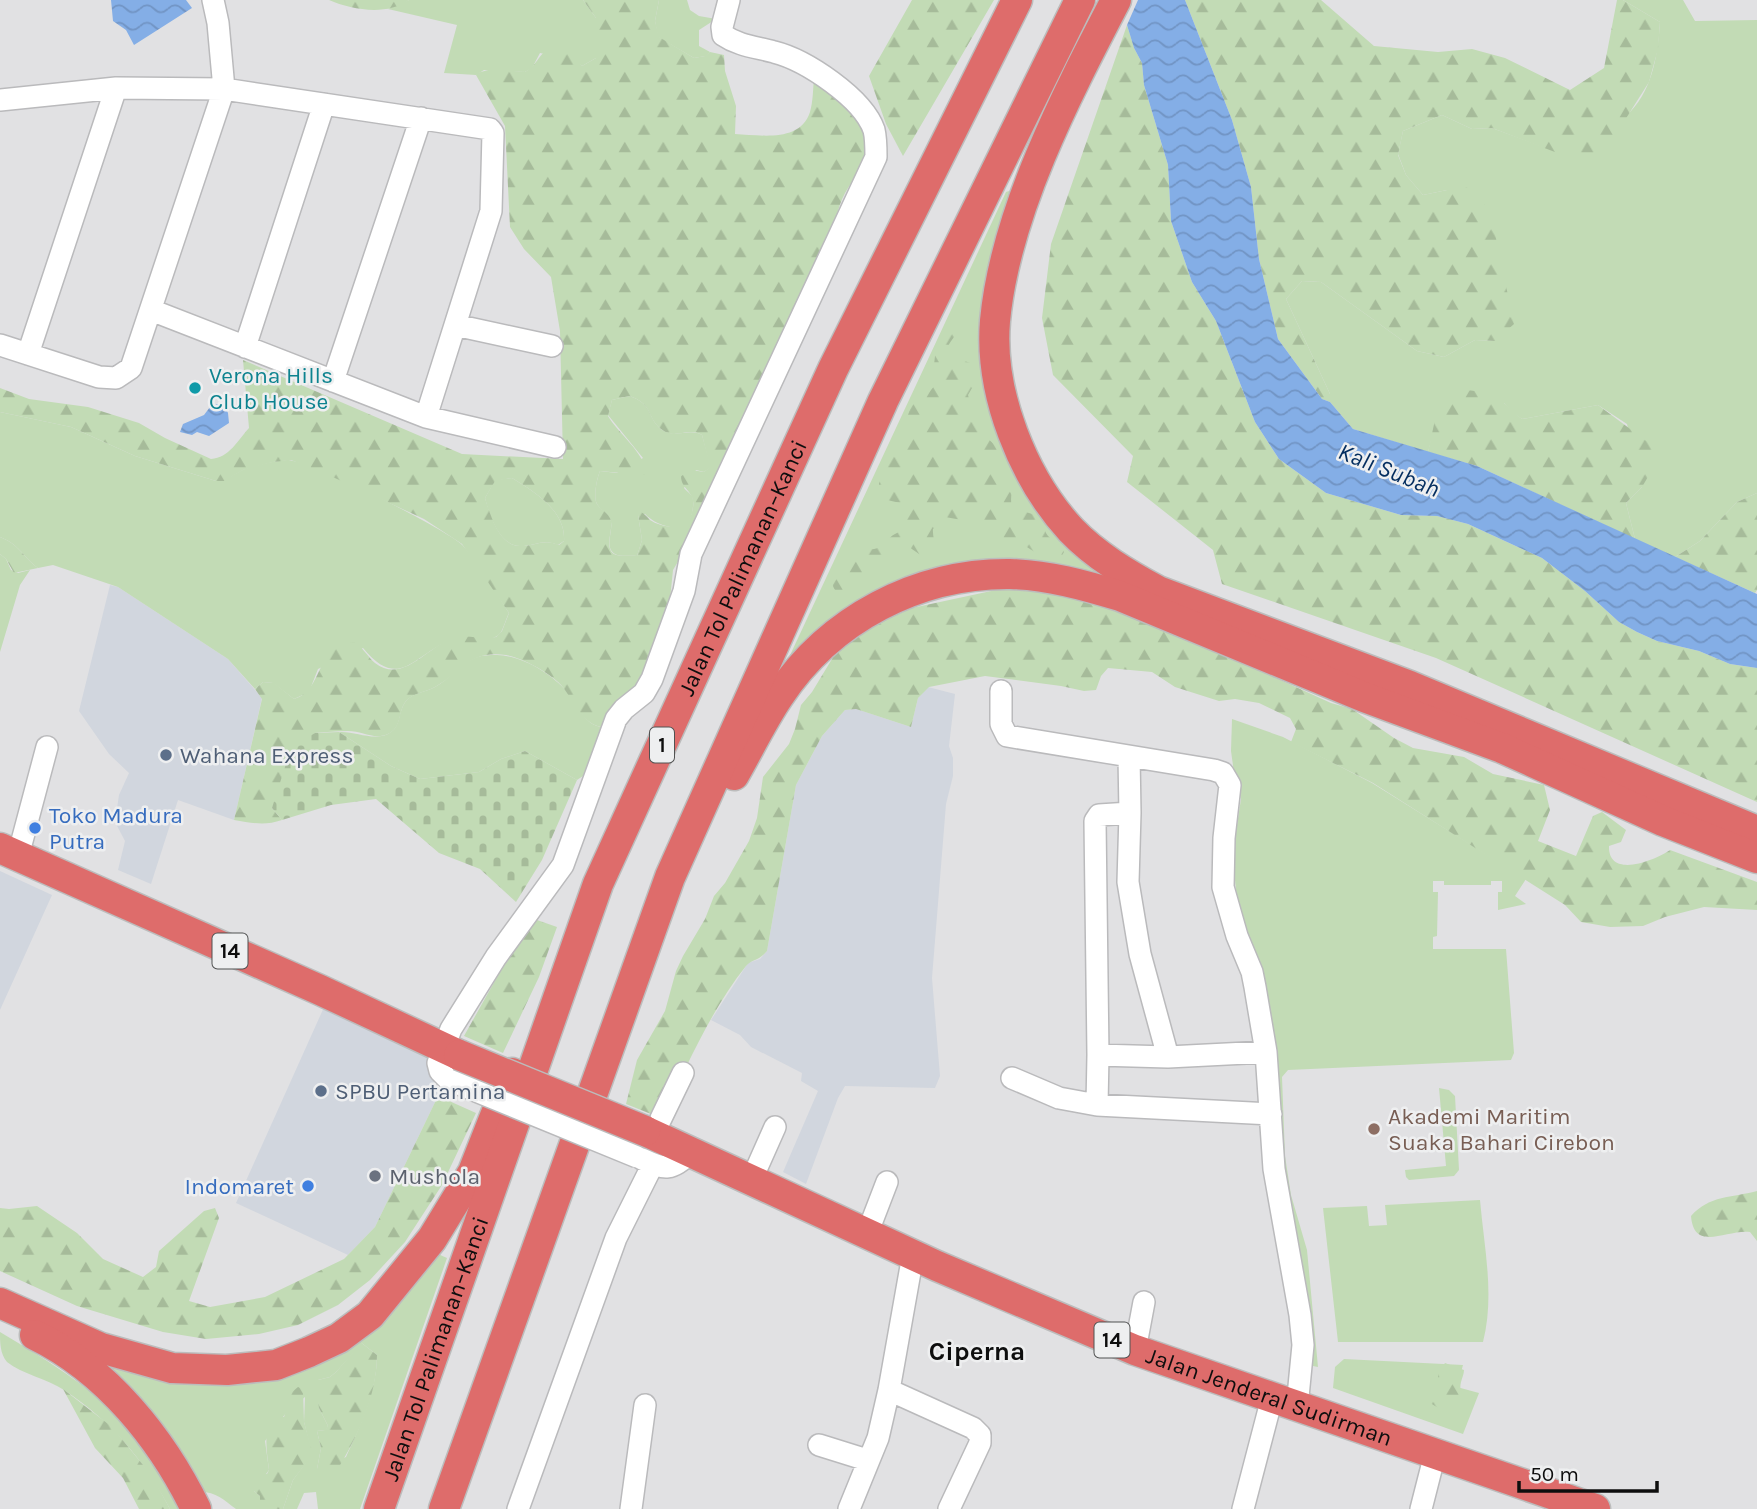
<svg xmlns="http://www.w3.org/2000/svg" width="1757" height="1509" font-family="Karla,sans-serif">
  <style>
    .built { fill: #d1d6de }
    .grass { fill: #c2dbb5 }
    .forest { fill: url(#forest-firs); fill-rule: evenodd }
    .cemetery { fill: url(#cemetery-stones) }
    .water { fill: url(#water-waves) }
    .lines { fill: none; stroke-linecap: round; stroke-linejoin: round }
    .minor-casing { stroke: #bababc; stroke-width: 24 }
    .highway-casing { stroke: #bcbcbc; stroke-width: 33 }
    .minor { stroke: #fff; stroke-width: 21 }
    .highway { stroke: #de6c6b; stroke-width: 30 }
    .minor-bridge-casing { stroke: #bababc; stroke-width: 24; stroke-linecap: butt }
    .highway-bridge-casing { stroke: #bcbcbc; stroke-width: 33; stroke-linecap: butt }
    .minor-bridge { stroke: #fff; stroke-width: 21 }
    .highway-bridge { stroke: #de6c6b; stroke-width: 30 }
    .culture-dot { fill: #0f9aa8; stroke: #eeeff0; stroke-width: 2.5 }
    .service-dot { fill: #5c6f8a; stroke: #eeeff0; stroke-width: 2.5 }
    .shop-dot { fill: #3f7fe0; stroke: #eeeff0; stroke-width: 2.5 }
    .education-dot { fill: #8d6e63; stroke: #eeeff0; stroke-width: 2.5 }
    .worship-dot { fill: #6b7280; stroke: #eeeff0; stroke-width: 2.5 }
    .labels { text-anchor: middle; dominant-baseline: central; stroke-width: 5; stroke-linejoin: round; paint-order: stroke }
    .shield { fill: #eeeff0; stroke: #515252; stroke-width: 2 }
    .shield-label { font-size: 21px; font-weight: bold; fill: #0e0e0e }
    .culture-label { font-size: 23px; fill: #0d838f; stroke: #eeeff0; text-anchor: start }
    .street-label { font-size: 23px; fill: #0e0e0e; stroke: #eeeff0 }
    .service-label { font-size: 23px; fill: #4e5e75; stroke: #eeeff0; text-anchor: start }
    .shop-label { font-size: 23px; fill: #366cbe; stroke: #eeeff0; text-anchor: start }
    .education-label { font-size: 23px; fill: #785e54; stroke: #eeeff0; text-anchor: start }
    .worship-label { font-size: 23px; fill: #5b616d; stroke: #eeeff0; text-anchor: start }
    .water-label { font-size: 24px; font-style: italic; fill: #032d5f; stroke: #eeeff0 }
    .quarter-label { font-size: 26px; font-weight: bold; fill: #0e0e0e; stroke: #eeeff0 }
  </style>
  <defs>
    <pattern id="forest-firs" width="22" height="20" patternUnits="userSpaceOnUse" patternTransform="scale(1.75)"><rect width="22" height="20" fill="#c2dbb5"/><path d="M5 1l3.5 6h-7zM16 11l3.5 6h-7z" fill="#a6bb9a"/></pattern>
    <pattern id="cemetery-stones" width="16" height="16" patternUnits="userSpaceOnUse" patternTransform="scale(1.75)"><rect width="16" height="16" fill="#c2dbb5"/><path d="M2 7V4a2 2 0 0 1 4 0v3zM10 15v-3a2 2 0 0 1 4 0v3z" fill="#a6bb9a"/></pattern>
    <pattern id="water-waves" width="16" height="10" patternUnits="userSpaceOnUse" patternTransform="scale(1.75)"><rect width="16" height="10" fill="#84aee6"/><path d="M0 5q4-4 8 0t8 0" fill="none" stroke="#7194c4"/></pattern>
  </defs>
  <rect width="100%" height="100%" fill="#e1e1e3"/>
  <path class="built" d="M 110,585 L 118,587 L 228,659 L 262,698 L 234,820 L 178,800 L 151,884 L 118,870 L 125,841 L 115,822 L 119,795 L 129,773 L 109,754 L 79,711 Z
    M 928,687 L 955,694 L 949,746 L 953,758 L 953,776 L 946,804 L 932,978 L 940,1076 L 935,1088 L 845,1086 L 838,1098 L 806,1184 L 783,1172 L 818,1091 L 801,1081 L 802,1073 L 751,1047 L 740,1035 L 711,1020 L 748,963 L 760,959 L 767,951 L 796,785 L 822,736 L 845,710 L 856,709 L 911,727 L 918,698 Z
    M 0,871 L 52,895 L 0,1010 Z
    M 325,1005 L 425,1051 L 438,1096 L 375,1227 L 348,1255 L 236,1203 Z"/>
  <path class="grass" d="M 409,0 L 583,0 L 596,18 L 596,58 L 582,66 L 575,61 L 540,53 L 532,68 L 525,72 L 484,70 L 476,75 L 444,73 L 457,25 L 388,9 Z
    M 659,0 L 687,0 L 690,10 L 699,16 L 716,19 L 699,30 L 699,46 L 710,52 L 706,56 L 694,58 L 658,37 L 655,21 Z
    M 1623,0 L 1683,0 L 1695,21 L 1757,20 L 1757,493 L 1737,502 L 1700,541 L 1675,557 L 1635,539 L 1626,503 L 1642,487 L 1627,424 L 1598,405 L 1522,419 L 1512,412 L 1504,403 L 1431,441 L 1428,452 L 1353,429 L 1330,402 L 1330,394 L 1286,299 L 1302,281 L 1321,282 L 1417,351 L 1444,357 L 1475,340 L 1495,341 L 1447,190 L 1423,195 L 1406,175 L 1398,154 L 1403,131 L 1442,115 L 1472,129 L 1492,128 L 1568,156 C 1587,143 1616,126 1631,111 C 1653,88 1658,52 1660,22 Z
    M 1009,191 L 998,414 L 1123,581 L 969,562 L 924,572 L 878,591 L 785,666 L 1006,192 Z
    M 629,396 C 655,404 646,420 664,431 C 677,438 689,428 702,435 L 711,467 L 704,472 L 696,470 L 684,488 C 686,491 690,493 692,496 C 695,502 692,520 687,524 C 676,533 653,523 645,514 L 638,515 L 642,540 L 637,556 C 631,555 620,557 615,554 C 604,548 613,531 611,522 C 609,513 601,511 597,504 C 593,497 597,478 600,471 L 617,473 L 643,458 L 608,415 L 612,400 Z
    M 0,412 L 71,427 L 135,456 L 216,481 C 228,480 235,473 245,469 C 258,465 273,461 287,460 C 310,460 439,526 460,543 C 474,555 498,596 509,613 C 506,619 504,627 501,632 C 491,647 464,633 450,640 C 414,655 399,692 363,648 L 318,669 L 309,692 L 294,699 L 273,683 L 263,682 L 255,689 L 228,659 L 118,587 L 53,565 L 38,568 C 23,557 19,544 0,537 Z
    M 512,478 C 535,492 566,511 564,541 L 558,545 C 544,538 535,546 520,546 C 499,546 489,514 485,498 L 495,480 Z
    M 0,554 L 6,559 L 11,570 L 18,573 L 30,570 L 20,585 L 0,652 Z
    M 497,655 C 523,656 552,674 568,693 C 579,706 584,725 602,727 L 583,776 L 577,780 L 525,751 L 501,759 L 479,772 L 420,779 L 391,766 L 339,732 C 355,731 373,741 388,734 C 402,727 397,713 406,701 C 412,693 426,692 435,687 C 450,679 459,664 475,658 C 482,655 489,655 497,655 Z
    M 1232,719 L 1283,737 L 1372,783 L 1526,879 L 1515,896 L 1526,904 L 1498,910 L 1498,892 L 1502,892 L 1502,881 L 1491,881 L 1491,885 L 1444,885 L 1444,881 L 1433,881 L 1433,892 L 1438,892 L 1437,936 L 1433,937 L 1433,949 L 1506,949 L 1514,1053 L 1511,1060 L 1288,1070 L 1282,1077 L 1285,1156 L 1291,1195 L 1307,1250 L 1318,1367 L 1308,1365 L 1238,909 L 1235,880 L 1235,838 L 1241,799 L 1235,780 L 1231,751 Z
    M 1439,1088 L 1449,1090 L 1455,1096 L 1459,1170 L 1454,1176 L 1409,1180 L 1406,1177 L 1405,1170 L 1446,1166 Z
    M 1480,1200 C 1484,1247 1495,1295 1483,1342 L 1338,1342 L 1323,1208 L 1367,1206 L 1369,1226 L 1387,1225 L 1385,1205 Z
    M 438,1254 L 447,1258 L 360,1509 L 318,1509 L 316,1492 L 304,1493 L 297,1509 L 283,1509 L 293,1480 L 312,1454 L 304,1422 L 305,1397 L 286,1413 L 265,1441 L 269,1470 L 254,1491 L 260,1496 L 260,1509 L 236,1509 C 223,1499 215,1491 198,1492 L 75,1346 L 128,1366 L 322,1362 L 356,1344 L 356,1350 L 336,1372 L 330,1377 L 318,1380 L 319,1408 L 328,1426 L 326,1430 L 317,1431 L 321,1448 L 317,1469 L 346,1457 C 360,1427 377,1390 377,1355 L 359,1341 C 391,1316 414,1286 438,1254 Z
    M 0,1332 C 51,1363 103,1393 141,1441 C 157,1462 171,1487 185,1509 L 170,1509 C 143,1459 112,1422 64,1390 C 48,1379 22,1374 7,1362 C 0,1354 0,1342 0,1332 Z
    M 1344,1359 L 1463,1365 L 1457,1387 L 1479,1393 L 1463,1434 L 1333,1388 L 1335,1367 Z"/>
  <path class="forest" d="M 329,0 L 409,0 C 387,16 352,10 329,0 Z
    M 583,0 L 659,0 L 655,21 L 659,37 L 694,58 L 705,56 L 710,52 L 724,55 L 725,71 L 736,106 L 735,134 C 760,135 800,143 810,112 C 813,102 813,89 814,78 C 839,96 881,130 864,165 C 860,173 853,180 848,188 C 839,202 836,217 833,234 L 689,543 L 673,570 L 670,599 L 664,627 L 636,689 L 610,708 L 602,727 C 581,725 573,696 558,682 C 546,671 523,658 506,655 C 469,650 463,671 435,687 C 426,692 413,693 406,701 C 398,711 402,726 390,733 C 375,741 363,731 348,731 C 337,731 326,732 315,733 L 272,808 L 282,820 C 265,826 252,823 234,820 L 262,699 L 255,689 L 263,682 L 274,683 L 294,699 C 325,691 315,640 356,643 C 364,649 368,657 375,663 C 403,685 429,645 453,638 C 467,634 482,640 496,637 L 502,631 L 509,613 L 462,544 L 424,519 L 324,473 L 291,460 L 273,462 L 243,470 L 224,481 L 216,481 L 135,456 L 71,427 L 0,412 L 0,388 L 29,399 L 88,407 L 139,423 L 165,438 L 211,459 C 229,458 238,440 249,428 L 243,360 L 462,454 L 563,459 L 560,331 L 551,277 L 524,249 L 510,227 L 505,126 L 476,75 L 477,73 L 492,69 L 525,72 C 543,61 537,47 563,48 L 582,66 L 596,58 L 596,18 ZM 629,396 C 655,404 645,419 664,431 C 676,439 688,427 702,435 L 710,467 L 704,472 L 692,470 L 681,476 C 681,488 692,491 693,501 C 694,506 692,513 690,518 C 685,532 660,527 650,520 C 647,517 645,514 641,512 L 638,515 L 642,540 L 637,556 C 631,555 620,557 614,554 C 604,547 613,531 611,521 C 609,513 601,510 597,504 C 593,497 597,478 600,471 L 641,475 L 646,474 C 647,455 617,432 608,416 L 612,400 ZM 512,478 C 535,492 566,511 564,541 L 559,545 C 544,538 535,546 520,546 C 499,546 490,514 485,498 L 495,481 Z
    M 912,0 L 994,0 L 903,156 L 886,124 L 869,76 Z
    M 1185,0 L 1321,0 L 1374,46 L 1438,52 L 1472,49 L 1505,58 L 1570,90 L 1604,68 L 1617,0 L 1623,0 L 1660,22 L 1658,49 L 1649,82 L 1613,139 L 1596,153 L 1568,157 L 1492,128 L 1472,129 L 1442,115 L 1403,131 L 1398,155 L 1406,175 L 1423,195 L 1447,190 L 1458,184 L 1478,192 L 1492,219 L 1514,324 L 1495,341 L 1475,340 L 1444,357 L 1417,351 L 1321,282 L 1302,281 L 1286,299 L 1330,394 L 1330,402 L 1322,399 L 1278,339 L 1259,259 L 1251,187 L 1232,120 Z
    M 1127,25 L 1134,48 L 1142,63 L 1144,85 L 1168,165 L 1171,221 L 1192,282 L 1216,321 L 1255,422 L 1279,459 L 1326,493 L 1401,515 L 1437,516 L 1468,524 L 1542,558 L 1585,591 L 1619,622 L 1637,632 L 1657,641 L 1699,651 L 1730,664 L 1757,668 L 1757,802 L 1436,658 L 1222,584 L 1213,550 L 1127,482 L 1133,456 L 1053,375 L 1042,318 L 1051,244 Z
    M 957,312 L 965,314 C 966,332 950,335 947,351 L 953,357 L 976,365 L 976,381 L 968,395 L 970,403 L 986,420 L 985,436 L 997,447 L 999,463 L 1013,484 C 1006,521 1019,505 1038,517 C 1045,522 1043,530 1048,536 C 1054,542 1060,545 1064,552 L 1060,559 L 1049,561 L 1022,544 L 997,541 L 962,520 L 945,517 L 933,529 C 932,541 940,547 930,558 L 922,556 L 909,547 L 901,548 L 891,561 L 875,565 C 863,582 863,591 839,594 C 820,579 846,557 862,551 C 867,549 873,550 878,548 C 884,545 889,537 895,534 C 900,531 905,530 910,527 L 900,503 L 883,499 L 879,491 L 879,483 L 901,438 L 911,405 L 914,398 L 921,393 L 929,392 L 940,380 L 934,365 L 935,356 L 952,327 L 953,319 Z
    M 1459,390 C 1475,390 1490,392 1504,403 C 1510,408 1515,414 1522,419 L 1598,405 L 1653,446 L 1656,463 L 1642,487 L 1626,503 L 1635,539 L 1477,466 L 1428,452 L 1438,406 Z
    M 1757,493 L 1757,590 L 1755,593 L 1675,557 L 1700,541 L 1737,502 Z
    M 0,537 C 19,544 23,557 38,568 L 14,573 L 6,559 L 0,554 Z
    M 1019,585 L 1078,593 L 1228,656 L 1331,703 L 1352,709 L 1394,738 L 1413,748 L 1464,757 L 1493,774 L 1544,785 L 1550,810 L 1538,841 L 1576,856 L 1593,816 L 1602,812 L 1626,830 L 1621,842 L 1609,846 C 1608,879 1654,861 1670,850 L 1757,882 L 1757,910 L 1704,907 L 1665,917 L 1643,926 L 1610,927 L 1581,922 L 1565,905 L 1373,783 L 1291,742 L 1296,729 L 1290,718 L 1259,703 L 1235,699 L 1219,701 L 1175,687 L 1152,672 L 1108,668 L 1101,676 L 1096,690 L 1084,691 L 1061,686 L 985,676 L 929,687 L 918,698 L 911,727 L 856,709 L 845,710 L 822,736 L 796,785 L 767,951 C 759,961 752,959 746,966 C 710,1011 687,1067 661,1118 L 626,1104 L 637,1060 L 665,1011 L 676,971 L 683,956 L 705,919 L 714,896 L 725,883 L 749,841 L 757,818 L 763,777 L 789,744 L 795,729 L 801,705 L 812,692 L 838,649 L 857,633 L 912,608 Z
    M 537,920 L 557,927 L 539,977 L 503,1053 L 464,1036 L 501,970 Z
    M 438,1096 L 476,1113 L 442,1185 L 405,1242 L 370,1280 L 338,1305 L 298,1325 L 259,1334 L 206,1339 L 163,1332 L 77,1306 L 0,1271 L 0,1208 L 9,1209 L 37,1206 L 77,1233 L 103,1259 L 143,1277 L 156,1267 L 159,1251 L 204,1211 L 215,1208 L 219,1218 L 189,1301 L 210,1307 L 265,1297 L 344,1259 L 375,1227 Z
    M 1757,1191 L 1757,1241 L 1750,1232 C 1727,1229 1694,1253 1691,1216 C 1710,1195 1731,1198 1757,1191 Z
    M 359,1341 L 377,1355 C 377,1398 355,1443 332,1478 L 329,1479 L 321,1477 L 317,1469 L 321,1448 L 317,1431 L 325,1430 L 328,1426 L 319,1408 L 315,1383 L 318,1380 L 330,1377 L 336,1372 L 355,1350 L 356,1344 Z
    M 1445,1363 L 1464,1370 C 1464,1374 1462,1378 1461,1382 C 1458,1395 1467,1404 1453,1411 L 1440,1409 L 1422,1398 L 1438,1390 L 1438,1373 Z
    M 298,1387 L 303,1389 L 304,1422 L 313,1454 L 293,1480 L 283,1509 L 260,1509 L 260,1496 L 254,1491 L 251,1483 L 255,1475 L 267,1474 L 269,1470 C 267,1452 263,1435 272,1417 L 284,1417 L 292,1392 Z
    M 63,1389 L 112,1427 L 152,1476 L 170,1509 L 139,1509 L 123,1478 L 95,1448 Z"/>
  <path class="cemetery" d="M 339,732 L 391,766 L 420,779 L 479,772 L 501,759 L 525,751 L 577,780 L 542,860 L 516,902 L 480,869 L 439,853 L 376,799 L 331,805 L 282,820 L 272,808 L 291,748 L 315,733 Z"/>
  <path class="water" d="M 111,0 L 186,0 L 192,8 L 134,45 L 126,30 L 113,21 Z
    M 1138,0 L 1185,0 L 1232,120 L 1251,187 L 1259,259 L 1278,339 L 1322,399 L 1330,402 L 1353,429 L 1477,466 L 1757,594 L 1757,668 L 1730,664 L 1699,651 L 1657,641 L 1637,632 L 1619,622 L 1585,591 L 1542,558 L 1468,524 L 1437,516 L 1401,515 L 1326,493 L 1279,459 L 1255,422 L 1216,321 L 1192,282 L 1171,221 L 1168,165 L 1144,85 L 1142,63 L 1134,48 L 1127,25 Z
    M 223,402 L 228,413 L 229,423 L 209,436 L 197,432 L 192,435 L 180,432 L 183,424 L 204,415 L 210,407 Z"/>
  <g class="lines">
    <g class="minor-casing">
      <path id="minor" d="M 0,100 L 116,88 L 224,89 L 218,23 L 213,0
        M 151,310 L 426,417 L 555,447
        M 455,325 L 552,346
        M 0,345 L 99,377 L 116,378 L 131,368 L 224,89 L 490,129 L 493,133 L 491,211 L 426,417
        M 245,347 L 324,104
        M 28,354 L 116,88
        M 333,381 L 421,118
        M 1001,691 L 1001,724 L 1007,736 L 1129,756
        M 1130,813 L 1099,815 L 1095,821 L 1098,1055 L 1168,1057
        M 18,856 L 47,747
        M 1266,1052 L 1168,1057 L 1140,954 L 1128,882 L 1130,813 L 1129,756 L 1214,770 L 1223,773 L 1230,785 L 1224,838 L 1223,887 L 1237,936 L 1252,972 L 1255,987 L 1266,1052 L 1274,1169 L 1300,1315 L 1303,1345 L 1297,1407
        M 1012,1078 L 1059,1098 L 1097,1105 L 1271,1114
        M 449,1080 L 440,1071 L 438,1063 L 451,1029 L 496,957 L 563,865 L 616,719 L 624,709 L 644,693 L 652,679 L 684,591 L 691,554 L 876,157 C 876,149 876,138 874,130 C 863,98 806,60 774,52 C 756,47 739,46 723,35 L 722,27 L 729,0
        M 1097,1105 L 1098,1055
        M 653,1135 L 683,1073
        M 642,1159 C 668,1171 669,1170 692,1153
        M 751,1181 L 775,1127
        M 867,1234 L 887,1182
        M 1135,1350 L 1144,1302
        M 889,1390 L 973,1428 L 980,1435 L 980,1443 L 949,1509
        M 819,1445 L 867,1460
        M 518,1509 L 616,1238 L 653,1164
        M 631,1509 L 645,1405
        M 849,1509 L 878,1438 L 889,1390 L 913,1255
        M 1243,1509 L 1272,1398
        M 1421,1509 L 1435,1454"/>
    </g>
    <g class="highway-casing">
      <g id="highway">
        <path d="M 1116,0 C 1066,96 1005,213 995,321 C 989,393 1023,478 1071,530 C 1096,556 1127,574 1158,591 L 1410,686 L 1757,831"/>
        <path d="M 734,775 C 749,749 762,721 779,696 C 830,619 918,573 1010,574 C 1048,575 1084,585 1120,596 L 1364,697 L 1502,748 L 1663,821 L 1757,858"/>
        <path d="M 0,848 L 320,990 L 459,1055"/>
        <path id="s1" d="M 645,1131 L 937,1266 L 1135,1350 L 1595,1509"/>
        <path d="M 0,1303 L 101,1348 L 172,1368 L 227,1370 L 276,1365 L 309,1352 L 339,1338 L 370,1315 L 432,1239 L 473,1172 L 512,1073"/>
        <path d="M 35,1335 C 107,1370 162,1439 196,1509"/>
        <path id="s2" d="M 379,1509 L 598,884 L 833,369 L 1017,0"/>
        <path d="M 444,1509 L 670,877 L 883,401 L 1080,0"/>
      </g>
    </g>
    <use href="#minor" class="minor"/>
    <use href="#highway" class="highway"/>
    <g class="minor-bridge-casing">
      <path id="minor-bridge" d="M 449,1080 L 637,1157"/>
    </g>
    <g class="highway-bridge-casing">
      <path id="highway-bridge" d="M 459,1055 L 645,1131"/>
    </g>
    <use href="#minor-bridge" class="minor-bridge"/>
    <use href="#highway-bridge" class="highway-bridge"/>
  </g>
  <circle class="culture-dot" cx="195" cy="388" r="7"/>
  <g class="service-dot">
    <circle cx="166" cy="755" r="7"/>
    <circle cx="321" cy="1091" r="7"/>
  </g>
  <g class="shop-dot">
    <circle cx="35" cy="828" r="7"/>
    <circle cx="308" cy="1186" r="7"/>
  </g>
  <circle class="education-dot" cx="1374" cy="1129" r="7"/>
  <circle class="worship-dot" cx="375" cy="1176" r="7"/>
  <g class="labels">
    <g class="shield">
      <rect x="650" y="727.5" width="24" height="35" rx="5"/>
      <rect x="212.5" y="933.5" width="35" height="35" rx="5"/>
      <rect x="1094.5" y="1322.5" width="35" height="35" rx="5"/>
    </g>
    <g class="shield-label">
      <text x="662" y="745">1</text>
      <text x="230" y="951">14</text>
      <text x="1112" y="1340">14</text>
    </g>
    <g class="culture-label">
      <text x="209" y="375">Verona Hills<tspan x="209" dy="26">Club House</tspan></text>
    </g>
    <g class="street-label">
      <text stroke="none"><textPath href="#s2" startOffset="1010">Jalan Tol Palimanan–Kanci</textPath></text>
      <text stroke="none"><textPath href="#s2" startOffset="170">Jalan Tol Palimanan–Kanci</textPath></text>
      <text stroke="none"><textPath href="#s1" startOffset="679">Jalan Jenderal Sudirman</textPath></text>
    </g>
    <g class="service-label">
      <text x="180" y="755">Wahana Express</text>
      <text x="335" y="1091">SPBU Pertamina</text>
    </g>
    <g class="shop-label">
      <text x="49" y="815">Toko Madura<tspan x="49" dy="26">Putra</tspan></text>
      <text x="294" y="1186" text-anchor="end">Indomaret</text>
    </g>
    <g class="education-label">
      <text x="1388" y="1116">Akademi Maritim<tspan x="1388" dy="26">Suaka Bahari Cirebon</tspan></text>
    </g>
    <g class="worship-label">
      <text x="389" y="1176">Mushola</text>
    </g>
    <g class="water-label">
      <text transform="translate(1389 470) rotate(22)">Kali Subah</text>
    </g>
    <g class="quarter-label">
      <text x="977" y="1351">Ciperna</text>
    </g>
  </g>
  <path d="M1519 1481v10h138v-10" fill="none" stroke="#0e0e0e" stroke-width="3.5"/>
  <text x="1530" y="1481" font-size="21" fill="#0e0e0e" stroke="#eeeff0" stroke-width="5" paint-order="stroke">50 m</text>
</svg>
